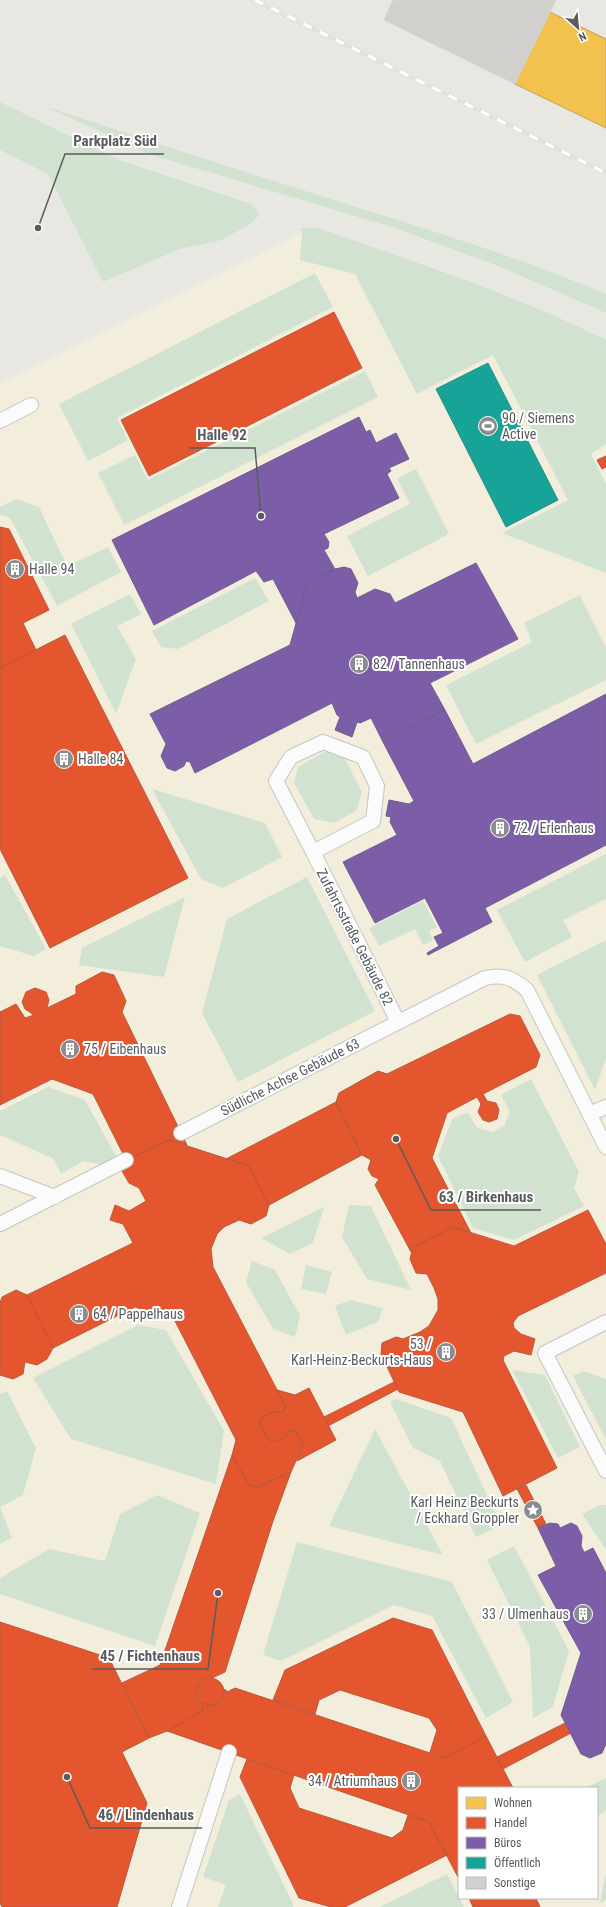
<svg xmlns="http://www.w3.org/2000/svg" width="606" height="1907" font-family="'Roboto Condensed',sans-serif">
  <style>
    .commercial { fill: #f2eedb; fill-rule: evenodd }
    .green { fill: #d1e3d0 }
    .homes { fill: #f2c14e; stroke: #c4a253 }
    .shops { fill: #e4572e; stroke: #ba583d }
    .offices { fill: #7b5ea7; stroke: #715d91 }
    .public { fill: #17a398; stroke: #2b8d87 }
    .building { fill: #d2d0cd; stroke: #d7d6d2 }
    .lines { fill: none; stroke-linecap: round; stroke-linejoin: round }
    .service-casing { stroke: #c5c5c4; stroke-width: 16 }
    .service { stroke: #fcfbfb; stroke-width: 14 }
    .rail-casing { stroke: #e0e1e0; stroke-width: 4.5 }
    .rail { stroke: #fff; stroke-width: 3; stroke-dasharray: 9; stroke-linecap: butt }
    .labels { text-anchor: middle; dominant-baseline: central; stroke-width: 4; stroke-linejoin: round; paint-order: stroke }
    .poi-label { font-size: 14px; fill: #595b5f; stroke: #fff; text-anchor: start }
    .street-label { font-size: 14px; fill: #595b5f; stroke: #fff }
    .leader { fill: none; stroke: #595b5f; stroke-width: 1.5 }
    .callout-dot { fill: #595b5f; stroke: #fff; stroke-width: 1.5 }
    .callout-label { font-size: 15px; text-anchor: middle; font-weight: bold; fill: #595b5f; stroke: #fff; stroke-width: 4; stroke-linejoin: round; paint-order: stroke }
  </style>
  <rect width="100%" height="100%" fill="#e8e7e2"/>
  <path class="commercial" d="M 302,233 L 606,372 L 606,1907 L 0,1907 L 0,384 ZM 459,1788 L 597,1788 L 597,1898 L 459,1898 Z"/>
  <path class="green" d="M 0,102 L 119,160 L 251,204 L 260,214 L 253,222 L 222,240 L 180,249 L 103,282 L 48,174 L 0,150 Z
    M 44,106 C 121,131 197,157 274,181 C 385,217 498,248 606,294 L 606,313 L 498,266 L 395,228 L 152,155 Z
    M 300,228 L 318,228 C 415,262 514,294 606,340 L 606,444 L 591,454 L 606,484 L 606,573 L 502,533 L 568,500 L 493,355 L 417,394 L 355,274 L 300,260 L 302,233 Z
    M 315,273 L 333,307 L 117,418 L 128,440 L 88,461 L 59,404 Z
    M 365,371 L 378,397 L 124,525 L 98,473 L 135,455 L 148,480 Z
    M 416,469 L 449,534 L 368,576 L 347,536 L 410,504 L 397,479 Z
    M 17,499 L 39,507 L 67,566 L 108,547 L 121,572 L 57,606 L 10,518 L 0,514 L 0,507 Z
    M 255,578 L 269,601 L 178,649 L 161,647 L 152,631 Z
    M 130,594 L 141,614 L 117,626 L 136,659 L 116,714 L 71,624 Z
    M 580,595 L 606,648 L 606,680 L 476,744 L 446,685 L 532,642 L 524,623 Z
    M 328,750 L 344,757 L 362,792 L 356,811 L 334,823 L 314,819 L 294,783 L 298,767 Z
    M 152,789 L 265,823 L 282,857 L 223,888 L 201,879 Z
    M 606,854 L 606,899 L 563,920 L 572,937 L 525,962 L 497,910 Z
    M 5,875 L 46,949 L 34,956 L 0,946 L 0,878 Z
    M 307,877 L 375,1011 L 238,1082 L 202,1013 L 227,919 Z
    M 185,897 L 164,977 L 79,965 L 82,948 Z
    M 423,901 L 437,927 L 429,931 L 433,940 L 423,945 L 415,929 L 379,946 L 369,928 Z
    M 606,940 L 606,1058 L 595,1090 L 537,975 Z
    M 531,1079 L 579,1172 L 574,1188 L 584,1206 L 514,1240 L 473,1228 L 438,1156 L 452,1119 L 468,1112 L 476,1127 L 492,1132 L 504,1126 L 510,1112 L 501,1095 Z
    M 48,1087 L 85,1100 L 117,1158 L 103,1165 L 83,1161 L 61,1174 L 54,1159 L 0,1135 L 0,1111 Z
    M 349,1205 L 371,1206 L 411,1290 L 367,1279 L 342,1237 Z
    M 324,1207 L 313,1243 L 290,1254 L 261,1238 Z
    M 252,1261 L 275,1270 L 300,1316 L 295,1337 L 273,1329 L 246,1282 Z
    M 306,1265 L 332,1272 L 326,1294 L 301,1289 Z
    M 351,1300 L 383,1308 L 378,1322 L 346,1335 L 335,1306 Z
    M 138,1325 L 166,1330 L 224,1431 L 216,1484 L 71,1439 L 33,1378 Z
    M 512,1370 L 545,1375 L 580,1447 L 558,1458 Z
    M 583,1371 L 606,1379 L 606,1440 L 573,1376 Z
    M 7,1391 L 36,1448 L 23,1495 L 0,1507 L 12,1538 L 0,1544 L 0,1394 Z
    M 396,1399 L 451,1418 L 501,1525 L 476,1537 L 440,1461 L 413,1448 L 390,1402 Z
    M 375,1429 L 443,1555 L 329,1526 Z
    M 157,1495 L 200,1513 L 155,1646 L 0,1594 L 0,1578 L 49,1549 L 105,1561 L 120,1514 Z
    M 600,1505 L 606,1505 L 606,1550 L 582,1514 Z
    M 297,1542 L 452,1582 L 513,1702 L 486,1718 L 432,1616 L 394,1605 L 281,1661 L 263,1655 Z
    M 514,1546 L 569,1651 L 553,1707 L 533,1718 L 530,1647 L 487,1560 Z
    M 606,1778 L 606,1810 L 597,1816 L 597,1788 L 585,1788 Z
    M 240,1794 L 293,1904 L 293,1907 L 218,1907 L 226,1885 L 203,1877 L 229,1800 Z
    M 447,1874 L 464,1907 L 380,1907 Z
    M 606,1875 L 606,1900 L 600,1903 L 605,1876 Z"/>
  <path class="homes" d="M 550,12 L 606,39 L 606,128 L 515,84 Z"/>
  <path class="shops" d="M 334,312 L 362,368 L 149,476 L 121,420 Z
    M 606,456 L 606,467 L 602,469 L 597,460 Z
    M 0,527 L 9,529 L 49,610 L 23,623 L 36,650 L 0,668 Z
    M 65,635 L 188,878 L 50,948 L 0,849 L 0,668 Z
    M 102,972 L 114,975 L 126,1001 L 122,1012 L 187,1145 L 169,1140 L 126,1160 L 93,1094 L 52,1079 L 0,1105 L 0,1012 L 16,1004 L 25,1018 L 34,1015 L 25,1009 L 22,1002 L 26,992 L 35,988 L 46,992 L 49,1000 L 47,1008 L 76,994 L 76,986 Z
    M 510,1014 L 520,1016 L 540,1055 L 536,1067 L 483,1094 L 487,1101 L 496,1103 L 499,1110 L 497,1119 L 489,1122 L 483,1120 L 478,1112 L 481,1104 L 477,1097 L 447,1113 L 432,1158 L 471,1233 L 453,1227 L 413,1247 L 411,1252 L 375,1185 L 379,1179 L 372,1176 L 368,1169 L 371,1160 L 362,1155 L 336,1102 L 339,1093 L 378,1071 L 387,1074 Z
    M 336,1102 L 362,1155 L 269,1205 L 249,1166 L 226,1159 Z
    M 169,1140 L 249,1166 L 269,1205 L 266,1216 L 251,1224 L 239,1220 L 224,1227 L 217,1234 L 211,1249 L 213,1267 L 286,1407 L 282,1413 L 275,1411 L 261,1418 L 260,1425 L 269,1440 L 275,1442 L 287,1436 L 288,1430 L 296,1431 L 303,1445 L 291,1472 L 258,1487 L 249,1485 L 232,1455 L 236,1440 L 175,1321 L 135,1307 L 53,1348 L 27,1295 L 133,1243 L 123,1224 L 110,1220 L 115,1205 L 129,1211 L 146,1201 L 139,1188 L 129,1183 L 122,1171 L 126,1160 Z
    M 588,1210 L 606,1244 L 606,1273 L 518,1316 L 513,1323 L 514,1328 L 521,1334 L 535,1339 L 531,1355 L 514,1351 L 504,1356 L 503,1360 L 557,1468 L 503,1496 L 463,1412 L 399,1392 L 381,1354 L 382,1343 L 396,1337 L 403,1339 L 420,1332 L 429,1326 L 438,1310 L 438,1299 L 434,1288 L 427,1274 L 416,1273 L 410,1259 L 413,1247 L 453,1227 L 514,1246 Z
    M 16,1290 L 27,1295 L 53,1348 L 47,1359 L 37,1365 L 25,1362 L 23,1374 L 13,1379 L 0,1375 L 0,1303 L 2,1297 Z
    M 394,1382 L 398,1389 L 328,1426 L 324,1417 Z
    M 309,1388 L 336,1440 L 297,1461 L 303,1445 L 296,1431 L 288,1430 L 287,1436 L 275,1442 L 269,1440 L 260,1425 L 261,1418 L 275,1411 L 282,1413 L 286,1407 L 277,1390 L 295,1395 Z
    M 232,1455 L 249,1485 L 258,1487 L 291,1472 L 273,1521 L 225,1672 L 212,1678 L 209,1677 L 199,1682 L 195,1693 L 198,1701 L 204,1703 L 202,1711 L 167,1731 L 149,1738 L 122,1683 L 160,1665 Z
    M 526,1485 L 546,1524 L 538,1528 L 517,1489 Z
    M 393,1618 L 432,1630 L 486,1736 L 445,1758 L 430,1752 L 437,1730 L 429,1718 L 340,1690 L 319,1700 L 315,1714 L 273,1700 L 285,1670 Z
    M 0,1622 L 109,1658 L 149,1738 L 122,1752 L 147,1803 L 117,1907 L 2,1907 L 0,1903 Z
    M196 1692a14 14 0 1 1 28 0a14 14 0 1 1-28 0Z
    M 235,1688 L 445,1758 L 486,1736 L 513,1788 L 459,1788 L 459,1879 L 429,1822 L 167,1731 L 202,1711 L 204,1703 L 213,1706 L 222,1701 L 225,1689 L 227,1692 Z
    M 565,1723 L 571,1733 L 503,1769 L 497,1757 Z
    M 247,1759 L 294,1775 L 290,1788 L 299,1808 L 392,1838 L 403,1830 L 408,1815 L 429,1822 L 447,1855 L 345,1907 L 331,1907 L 299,1898 L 240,1777 Z
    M 469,1898 L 536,1898 L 540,1907 L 473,1907 Z"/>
  <path class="offices" d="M 359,417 L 366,432 L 370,430 L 376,443 L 396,433 L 409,459 L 389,468 L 391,471 L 387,474 L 399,498 L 324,534 L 329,542 L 328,548 L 324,550 L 335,569 L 307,584 L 296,623 L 273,579 L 264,582 L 256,571 L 154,625 L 112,540 Z
    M 476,563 L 518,639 L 430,683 L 445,710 L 383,742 L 371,718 L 360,723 L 357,722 L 352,737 L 335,730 L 340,717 L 337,715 L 332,703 L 195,773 L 190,762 L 186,761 L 184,766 L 175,771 L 167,768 L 161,756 L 166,744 L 150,714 L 290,645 L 307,584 L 335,569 L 344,567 L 351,569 L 358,583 L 355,592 L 357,598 L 375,589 L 390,594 L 395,603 Z
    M 606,694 L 606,845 L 485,908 L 492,922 L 428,955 L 427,953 L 439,946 L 434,937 L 443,933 L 425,898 L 375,923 L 343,862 L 397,835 L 390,822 L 391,817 L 386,816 L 389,800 L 409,804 L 414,801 L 383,742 L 445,710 L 473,764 Z
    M 550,1523 L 558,1524 L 560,1528 L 571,1523 L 577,1526 L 582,1536 L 581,1546 L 584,1552 L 556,1566 L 538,1528 Z
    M 593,1548 L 606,1573 L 606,1744 L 602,1753 L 590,1758 L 581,1754 L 561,1715 L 581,1653 L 538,1575 Z"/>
  <path class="public" d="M 488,363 L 558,500 L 506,527 L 436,389 Z"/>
  <path class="building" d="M 393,0 L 556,0 L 515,84 L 384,20 Z"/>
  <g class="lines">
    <g class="service-casing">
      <path id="service" d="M 0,421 L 31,405
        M 313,852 L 276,781 L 291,757 L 323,742 L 363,757 L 377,786 L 373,821 L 313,852 L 398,1022
        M 589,1114 L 606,1107
        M 181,1133 L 485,978 C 505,974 512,978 527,990 L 606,1147
        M 0,1176 L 55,1197
        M 0,1224 L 126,1160
        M 606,1322 L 545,1353 L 606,1471
        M 179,1907 L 229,1752"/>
    </g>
    <use href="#service" class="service"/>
    <g class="rail-casing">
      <path id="rail" d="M 255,0 L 606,173"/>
    </g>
    <use href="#rail" class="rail"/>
  </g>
  <defs>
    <g id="stadium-disc" transform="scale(1)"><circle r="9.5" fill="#8b8c8d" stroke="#fff"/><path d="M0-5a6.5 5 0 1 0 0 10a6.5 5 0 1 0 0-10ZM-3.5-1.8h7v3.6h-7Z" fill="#fff"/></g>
    <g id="building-disc" transform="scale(1)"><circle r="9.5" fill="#8b8c8d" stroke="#fff"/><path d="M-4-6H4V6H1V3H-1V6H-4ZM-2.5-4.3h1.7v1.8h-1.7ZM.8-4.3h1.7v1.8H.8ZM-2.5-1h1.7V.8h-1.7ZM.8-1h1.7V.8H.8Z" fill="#fff"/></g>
    <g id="sight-disc" transform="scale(1)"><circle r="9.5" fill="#8b8c8d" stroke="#fff"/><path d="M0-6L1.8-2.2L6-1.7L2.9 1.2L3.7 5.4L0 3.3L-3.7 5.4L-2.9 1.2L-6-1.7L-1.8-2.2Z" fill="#fff"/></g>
  </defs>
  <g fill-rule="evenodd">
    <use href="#stadium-disc" x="488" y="426"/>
    <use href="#building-disc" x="15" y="569"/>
    <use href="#building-disc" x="359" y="664"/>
    <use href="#building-disc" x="64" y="759"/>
    <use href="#building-disc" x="500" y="828"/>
    <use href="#building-disc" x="70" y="1049"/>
    <use href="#building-disc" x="79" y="1314"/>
    <use href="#building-disc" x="446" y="1352"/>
    <use href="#sight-disc" x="533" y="1510"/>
    <use href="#building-disc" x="583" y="1614"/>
    <use href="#building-disc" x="411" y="1781"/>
  </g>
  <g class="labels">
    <g class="poi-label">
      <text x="502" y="418">90 / Siemens<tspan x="502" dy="16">Active</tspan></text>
      <text x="29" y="569">Halle 94</text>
      <text x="373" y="664">82 / Tannenhaus</text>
      <text x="78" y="759">Halle 84</text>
      <text x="514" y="828">72 / Erlenhaus</text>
      <text x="84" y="1049">75 / Eibenhaus</text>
      <text x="93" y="1314">64 / Pappelhaus</text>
      <text x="432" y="1344" text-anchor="end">53 /<tspan x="432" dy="16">Karl-Heinz-Beckurts-Haus</tspan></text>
      <text x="519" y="1502" text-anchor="end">Karl Heinz Beckurts<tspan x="519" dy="16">/ Eckhard Groppler</tspan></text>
      <text x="569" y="1614" text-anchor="end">33 / Ulmenhaus</text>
      <text x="397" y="1781" text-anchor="end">34 / Atriumhaus</text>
    </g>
    <g class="street-label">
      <text transform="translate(355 937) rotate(63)">Zufahrtsstraße Gebäude 82</text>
      <text transform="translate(290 1077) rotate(-27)">Südliche Achse Gebäude 63</text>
    </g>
  </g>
  <path class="leader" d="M38 228L65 154H164M261 516L255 448H189M396 1139L431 1210H541M218 1593L208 1669H92M67 1777L90 1828H202"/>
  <g class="callout-dot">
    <circle cx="38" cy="228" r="4"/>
    <circle cx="261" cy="516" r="4"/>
    <circle cx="396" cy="1139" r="4"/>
    <circle cx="218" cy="1593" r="4"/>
    <circle cx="67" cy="1777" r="4"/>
  </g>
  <g class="callout-label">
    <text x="115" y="146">Parkplatz Süd</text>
    <text x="222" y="440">Halle 92</text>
    <text x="486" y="1202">63 / Birkenhaus</text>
    <text x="150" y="1661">45 / Fichtenhaus</text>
    <text x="146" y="1820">46 / Lindenhaus</text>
  </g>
  <rect x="458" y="1787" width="140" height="112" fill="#ffffff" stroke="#bdbdbf"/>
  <rect x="466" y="1797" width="20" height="12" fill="#f2c14e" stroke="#bdbdbf"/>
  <text x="494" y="1807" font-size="12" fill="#595b5f">Wohnen</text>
  <rect x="466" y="1817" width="20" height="12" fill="#e4572e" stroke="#bdbdbf"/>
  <text x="494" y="1827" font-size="12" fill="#595b5f">Handel</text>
  <rect x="466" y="1837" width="20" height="12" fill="#7b5ea7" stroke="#bdbdbf"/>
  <text x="494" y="1847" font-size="12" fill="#595b5f">Büros</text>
  <rect x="466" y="1857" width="20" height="12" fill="#17a398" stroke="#bdbdbf"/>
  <text x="494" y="1867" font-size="12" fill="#595b5f">Öffentlich</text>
  <rect x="466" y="1877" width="20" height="12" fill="#d2d0cd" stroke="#bdbdbf"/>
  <text x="494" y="1887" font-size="12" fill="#595b5f">Sonstige</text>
  <g transform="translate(578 28) rotate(153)" stroke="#ffffff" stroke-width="3" paint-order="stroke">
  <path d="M0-3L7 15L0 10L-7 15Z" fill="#595b5f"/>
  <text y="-6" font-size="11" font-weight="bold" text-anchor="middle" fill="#595b5f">N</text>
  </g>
</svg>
